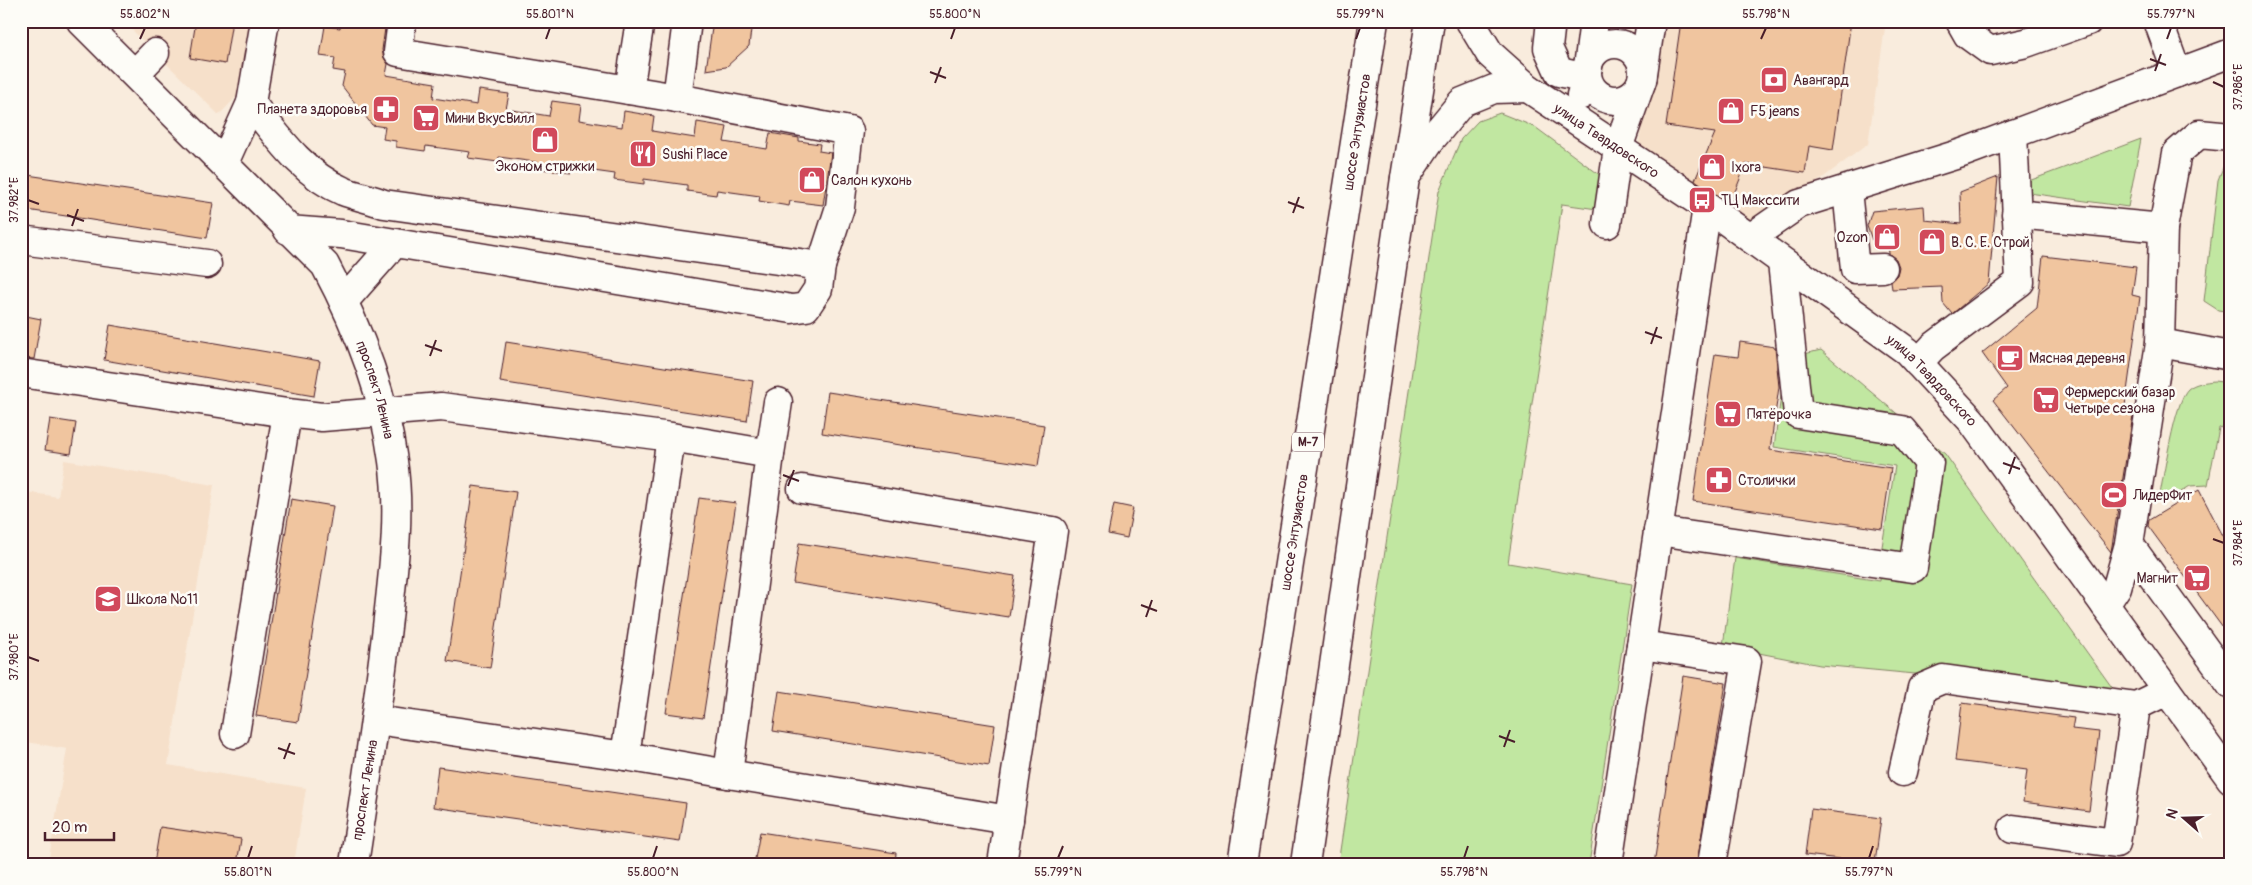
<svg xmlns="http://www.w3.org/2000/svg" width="2252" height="885" font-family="Pangolin,sans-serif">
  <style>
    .built { fill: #f6e0ca }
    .green { fill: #c1e7a1; stroke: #868366 }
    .building { fill: #f0c59f; stroke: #4a1f2b }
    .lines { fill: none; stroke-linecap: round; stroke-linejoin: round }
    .minor-casing { stroke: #4a1f2b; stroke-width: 31 }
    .highway-casing { stroke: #4a1f2b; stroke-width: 31 }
    .minor { stroke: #fdfcf7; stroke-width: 28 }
    .highway { stroke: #fdfcf7; stroke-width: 28 }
    .ticks { fill: none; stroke: #4a1f2b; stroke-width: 2 }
    .labels { text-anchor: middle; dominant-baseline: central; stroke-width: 5; stroke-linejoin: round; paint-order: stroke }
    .shield { fill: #fdfcf7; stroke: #806168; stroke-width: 1 }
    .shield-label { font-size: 12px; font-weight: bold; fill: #4a1f2b }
    .poi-label { font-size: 14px; fill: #4a1f2b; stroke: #fdfcf7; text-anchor: start }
    .street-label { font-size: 14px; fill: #4a1f2b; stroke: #fdfcf7 }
    .neatline { fill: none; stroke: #4a1f2b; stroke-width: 2 }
    .ticks-label { font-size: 12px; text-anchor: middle; fill: #4a1f2b }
  </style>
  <rect width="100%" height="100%" fill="#f9ecdd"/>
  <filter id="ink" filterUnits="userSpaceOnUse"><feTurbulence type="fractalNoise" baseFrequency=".02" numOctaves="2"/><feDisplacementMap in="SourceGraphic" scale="10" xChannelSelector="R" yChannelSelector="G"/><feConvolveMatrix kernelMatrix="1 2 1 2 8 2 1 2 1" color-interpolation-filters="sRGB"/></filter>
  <g filter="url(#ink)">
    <path class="built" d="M 123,21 L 252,21 L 241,92 L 219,115 Z
      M 1658,21 L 1886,21 L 1868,144 L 1758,226 L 1637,156 Z
      M 64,460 L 214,485 L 168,765 L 306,788 L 294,864 L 48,864 L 67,749 L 21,741 L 21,491 L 58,497 Z"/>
    <path class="green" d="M 1500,113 L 1535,127 L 1608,181 L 1604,210 L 1562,204 L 1508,563 L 1632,584 L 1589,864 L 1338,864 L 1439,191 L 1461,139 L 1478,121 Z
      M 2141,139 L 2128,207 L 2029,193 L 2026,182 Z
      M 2231,162 L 2231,312 L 2218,310 L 2204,301 L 2218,180 L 2224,165 Z
      M 1821,350 L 1945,454 L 2116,693 L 1820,665 L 1723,646 L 1735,558 L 1880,581 L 1881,553 L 1895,466 L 1774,447 L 1787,351 L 1800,355 Z
      M 2214,381 L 2231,383 L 2231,425 L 2219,428 L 2208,485 L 2190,486 L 2170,499 L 2159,500 C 2163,479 2175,401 2188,389 C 2195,383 2206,382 2214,381 Z"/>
    <path class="building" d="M 196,21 L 232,21 L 225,64 L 190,58 Z
      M 341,21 L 386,21 L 382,50 L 384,58 L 388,64 L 386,75 L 435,83 L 433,98 L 477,105 L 479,90 L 509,94 L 506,109 L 549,116 L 552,101 L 581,105 L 579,120 L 622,127 L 624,111 L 654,116 L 652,131 L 695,138 L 697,122 L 727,127 L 724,142 L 767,149 L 770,133 L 799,138 L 799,141 L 820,144 L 819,151 L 831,153 L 823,205 L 790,201 L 789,206 L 759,201 L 760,196 L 717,190 L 716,195 L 687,191 L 687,185 L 644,179 L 644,184 L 614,180 L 615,174 L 572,168 L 571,173 L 541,169 L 542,163 L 499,157 L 498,162 L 468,158 L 470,152 L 426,146 L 425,151 L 396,147 L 396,141 L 383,139 L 385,127 L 372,125 L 342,86 L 345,72 L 333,70 L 335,58 L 320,56 L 325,26 L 340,28 Z
      M 713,21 L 752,21 L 749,46 L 726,67 L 706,70 Z
      M 1681,21 L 1851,21 L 1833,150 L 1809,146 L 1805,173 L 1746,164 L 1730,204 L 1695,180 L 1715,133 L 1666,126 Z
      M 21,174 L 213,203 L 207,238 L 21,209 Z
      M 1998,177 L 1989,283 L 1952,314 L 1943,303 L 1942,287 L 1892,289 L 1891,281 L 1897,275 L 1899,267 L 1896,259 L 1889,254 L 1888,242 L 1872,240 L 1867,226 L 1872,211 L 1924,206 L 1925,220 L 1961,224 L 1960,192 Z
      M 2043,256 L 2136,267 L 2132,295 L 2140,297 L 2125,406 L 2134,409 L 2111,552 L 1993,400 L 2007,388 L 1982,353 L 2037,308 Z
      M 21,315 L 41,319 L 34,359 L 21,358 Z
      M 110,325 L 320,361 L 314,396 L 104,360 Z
      M 506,342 L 753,381 L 747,421 L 500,382 Z
      M 1740,342 L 1775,347 L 1779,387 L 1770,450 L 1891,468 L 1882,529 L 1693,501 L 1715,354 L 1738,357 Z
      M 828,392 L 1044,425 L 1038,466 L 822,433 Z
      M 50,419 L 76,423 L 71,454 L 45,450 Z
      M 473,486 L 516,492 L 490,668 L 447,661 Z
      M 2199,490 L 2231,551 L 2231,639 L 2148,526 L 2149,520 Z
      M 699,498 L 736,503 L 703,718 L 666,713 Z
      M 291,499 L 333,506 L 298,722 L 256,716 Z
      M 1114,504 L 1133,508 L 1127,538 L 1108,534 Z
      M 799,543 L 1015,576 L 1009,617 L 793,583 Z
      M 1683,676 L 1726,683 L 1709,788 L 1697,864 L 1654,864 Z
      M 779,691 L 995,725 L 989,766 L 773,731 Z
      M 1962,703 L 2074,718 L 2072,729 L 2099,732 L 2089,811 L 2023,802 L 2027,770 L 1955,761 Z
      M 438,767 L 686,803 L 680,842 L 433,807 Z
      M 1811,809 L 1881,818 L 1875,863 L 1805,855 Z
      M 160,827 L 241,839 L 237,864 L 154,864 Z
      M 760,832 L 896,853 L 895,864 L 754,864 Z"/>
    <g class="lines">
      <g class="minor-casing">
        <g id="minor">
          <path id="s1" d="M 81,21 L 325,265 C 357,325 384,393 393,461 C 401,516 393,572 387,627 C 378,706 366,785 354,864"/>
          <path id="s2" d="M 1470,21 L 1490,54 L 1528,88 L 1707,207 L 1907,351 L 1971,420 L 2231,779"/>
          <path d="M 1551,21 L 1548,48 L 1559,72 L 1587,78 L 1581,95"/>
          <path d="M 1960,21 L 1968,35 L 1990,51 L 2026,43 L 2088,21"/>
          <path d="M 2158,21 L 2177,73"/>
          <circle cx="1615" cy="72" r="28"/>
          <path d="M 1588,67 L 1594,21"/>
          <path d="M 135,74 L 155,53"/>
          <path d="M 629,90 L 640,21"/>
          <path d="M 677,98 L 687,21"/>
          <path d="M 251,103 C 277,136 303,174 343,191 C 356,196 371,199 384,204 L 821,266 L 840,207 L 849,131 L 677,98 L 398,52 L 402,21"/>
          <path d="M 224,163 L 251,103 L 265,21"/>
          <path d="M 1405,178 L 1429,142 L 1462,102 L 1494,89 L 1528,88"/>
          <path d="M 1847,190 L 1855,269 L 1883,268"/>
          <path d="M 2016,214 L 2163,228"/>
          <path d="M 1607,224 L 1618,148 L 1642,80 L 1651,21"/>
          <path d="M 288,230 L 341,234 L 792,309 L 806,307 L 818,289 L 821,266"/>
          <path d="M 1750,238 L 1799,204 L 1962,153 L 2231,53"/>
          <path d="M 21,240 L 207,264"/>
          <path d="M 344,301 L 395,243"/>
          <path d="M 2160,343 L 2231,356"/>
          <path d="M 1918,363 L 1933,347 L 2020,282 L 2013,134"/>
          <path d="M 21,373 L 287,413 L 322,417 L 441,407 L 671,437 L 770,454 L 728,774 L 1009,820"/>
          <path d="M 770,454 L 778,402"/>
          <path d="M 802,489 L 1053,531 L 1002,864"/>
          <path d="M 1658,531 L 1913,568 L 1929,463 L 1902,430 L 1798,414 L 1782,262"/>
          <path d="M 2129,544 L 2160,343 L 2163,228 L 2177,153 L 2199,134 L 2231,137"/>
          <path d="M 2105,605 L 2117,587 L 2129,544 L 2231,685"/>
          <path d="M 1641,645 L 1747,661 L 1712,864"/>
          <path d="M 376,720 L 625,756 L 671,437"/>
          <path d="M 235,734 L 287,413"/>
          <path d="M 625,756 L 728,774"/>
          <path d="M 1903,772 L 1922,688 L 1943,679 L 2136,706 L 2167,691"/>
          <path d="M 2013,829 L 2116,843 L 2136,706"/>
          <path d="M 1608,864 L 1707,207"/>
        </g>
      </g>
      <g class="highway-casing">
        <g id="highway">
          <path id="s3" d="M 1242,864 L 1374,21"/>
          <path d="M 1305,864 L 1405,178 L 1430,21"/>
        </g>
      </g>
      <use href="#minor" class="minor"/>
      <use href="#highway" class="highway"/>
    </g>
  </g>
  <path class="ticks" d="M 140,39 L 145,28M 546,39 L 550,28M 951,39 L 955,28M 1356,39 L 1360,28M 1761,39 L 1766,28M 2167,39 L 2171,28M 2150,59 L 2166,65M 2155,71 L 2161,54M 930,72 L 946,78M 2213,82 L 2224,87M 935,83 L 941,67M 28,200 L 39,204M 1288,202 L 1304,208M 1293,213 L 1299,197M 67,215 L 84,221M 72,226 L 78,209M 1645,332 L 1662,338M 1651,344 L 1657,327M 425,345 L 442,351M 430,356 L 436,340M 2003,463 L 2020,469M 2009,474 L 2015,457M 783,475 L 799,481M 788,486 L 794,470M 2213,539 L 2224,543M 1141,605 L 1157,611M 1146,617 L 1152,600M 28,657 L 39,661M 1499,736 L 1515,742M 1504,747 L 1510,730M 278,748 L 295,754M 284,759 L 290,743M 248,858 L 252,846M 653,858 L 657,846M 1058,858 L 1063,846M 1464,858 L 1468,846M 1869,858 L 1873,846"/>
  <defs>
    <g id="bank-square" transform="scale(1.4375)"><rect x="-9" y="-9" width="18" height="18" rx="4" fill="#d1495b" stroke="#fdfcf7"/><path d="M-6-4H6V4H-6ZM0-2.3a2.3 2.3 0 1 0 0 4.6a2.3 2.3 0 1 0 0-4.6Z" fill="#fff"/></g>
    <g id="pharmacy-square" transform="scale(1.4375)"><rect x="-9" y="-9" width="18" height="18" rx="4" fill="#d1495b" stroke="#fdfcf7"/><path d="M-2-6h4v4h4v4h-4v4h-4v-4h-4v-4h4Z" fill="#fff"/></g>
    <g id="shop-square" transform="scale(1.4375)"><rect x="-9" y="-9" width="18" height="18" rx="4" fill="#d1495b" stroke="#fdfcf7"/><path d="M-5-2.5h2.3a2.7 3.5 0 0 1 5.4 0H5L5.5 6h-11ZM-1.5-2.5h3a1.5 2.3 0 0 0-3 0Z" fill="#fff"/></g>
    <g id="supermarket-square" transform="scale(1.4375)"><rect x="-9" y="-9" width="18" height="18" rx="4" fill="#d1495b" stroke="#fdfcf7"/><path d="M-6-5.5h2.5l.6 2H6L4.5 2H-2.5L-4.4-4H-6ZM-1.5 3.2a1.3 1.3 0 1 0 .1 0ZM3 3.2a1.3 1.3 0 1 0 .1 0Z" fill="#fff"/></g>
    <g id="restaurant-square" transform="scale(1.4375)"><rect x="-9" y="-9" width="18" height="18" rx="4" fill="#d1495b" stroke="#fdfcf7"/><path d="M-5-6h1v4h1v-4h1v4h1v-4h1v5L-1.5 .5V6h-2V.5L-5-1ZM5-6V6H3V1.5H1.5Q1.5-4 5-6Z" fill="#fff"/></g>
    <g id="bus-square" transform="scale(1.4375)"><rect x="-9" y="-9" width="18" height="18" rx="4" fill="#d1495b" stroke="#fdfcf7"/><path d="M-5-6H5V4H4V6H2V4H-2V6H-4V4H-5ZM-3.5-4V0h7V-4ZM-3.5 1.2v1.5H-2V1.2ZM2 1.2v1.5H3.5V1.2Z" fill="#fff"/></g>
    <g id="cafe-square" transform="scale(1.4375)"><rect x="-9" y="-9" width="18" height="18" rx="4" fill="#d1495b" stroke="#fdfcf7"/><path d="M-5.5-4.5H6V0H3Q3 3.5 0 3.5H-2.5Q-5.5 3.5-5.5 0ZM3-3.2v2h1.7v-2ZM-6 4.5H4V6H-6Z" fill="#fff"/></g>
    <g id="stadium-square" transform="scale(1.4375)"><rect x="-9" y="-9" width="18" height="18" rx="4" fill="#d1495b" stroke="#fdfcf7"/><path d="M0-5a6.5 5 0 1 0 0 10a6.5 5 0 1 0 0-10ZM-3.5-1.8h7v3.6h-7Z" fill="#fff"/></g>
    <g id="school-square" transform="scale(1.4375)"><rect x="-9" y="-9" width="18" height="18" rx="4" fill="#d1495b" stroke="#fdfcf7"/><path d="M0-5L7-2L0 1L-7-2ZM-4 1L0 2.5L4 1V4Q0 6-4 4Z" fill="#fff"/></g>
  </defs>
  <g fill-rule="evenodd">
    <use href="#bank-square" x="1774" y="80"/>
    <use href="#pharmacy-square" x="386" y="109"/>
    <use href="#shop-square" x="1731" y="111"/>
    <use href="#supermarket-square" x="426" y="118"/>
    <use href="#shop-square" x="545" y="140"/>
    <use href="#restaurant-square" x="643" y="154"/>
    <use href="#shop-square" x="1712" y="167"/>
    <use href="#shop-square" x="812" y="180"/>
    <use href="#bus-square" x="1702" y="200"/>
    <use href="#shop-square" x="1887" y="237"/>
    <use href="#shop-square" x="1932" y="242"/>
    <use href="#cafe-square" x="2010" y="358"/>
    <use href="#supermarket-square" x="2046" y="400"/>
    <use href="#supermarket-square" x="1728" y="414"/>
    <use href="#pharmacy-square" x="1719" y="480"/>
    <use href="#stadium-square" x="2114" y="495"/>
    <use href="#supermarket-square" x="2197" y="578"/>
    <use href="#school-square" x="108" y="599"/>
  </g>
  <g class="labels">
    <rect class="shield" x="1292" y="432.5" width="32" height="19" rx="4"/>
    <g class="shield-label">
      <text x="1308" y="442">М-7</text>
    </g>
    <g class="poi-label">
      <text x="1793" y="80">Авангард</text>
      <text x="367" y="109" text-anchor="end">Планета здоровья</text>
      <text x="1750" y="111">F5 jeans</text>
      <text x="445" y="118">Мини ВкусВилл</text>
      <text x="662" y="154">Sushi Place</text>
      <text x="545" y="166" text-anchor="middle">Эконом стрижки</text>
      <text x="1731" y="167">Ixora</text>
      <text x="831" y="180">Салон кухонь</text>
      <text x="1721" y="200">ТЦ Макссити</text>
      <text x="1868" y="237" text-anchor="end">Ozon</text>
      <text x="1951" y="242">В. С. Е. Строй</text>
      <text x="2029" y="358">Мясная деревня</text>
      <text x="2065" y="392">Фермерский базар<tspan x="2065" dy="16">Четыре сезона</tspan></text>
      <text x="1747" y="414">Пятёрочка</text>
      <text x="1738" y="480">Столички</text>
      <text x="2133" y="495">ЛидерФит</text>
      <text x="2178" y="578" text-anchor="end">Магнит</text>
      <text x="127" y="599">Школа №11</text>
    </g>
    <g class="street-label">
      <text stroke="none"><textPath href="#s3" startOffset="741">шоссе Энтузиастов</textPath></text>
      <text stroke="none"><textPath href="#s2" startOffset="184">улица Твардовского</textPath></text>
      <text stroke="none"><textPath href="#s2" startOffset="589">улица Твардовского</textPath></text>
      <text stroke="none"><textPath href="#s1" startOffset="480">проспект Ленина</textPath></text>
      <text stroke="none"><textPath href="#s3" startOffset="336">шоссе Энтузиастов</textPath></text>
      <text transform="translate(365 790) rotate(-81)">проспект Ленина</text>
    </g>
  </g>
  <rect width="2252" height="885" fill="none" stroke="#fdfcf7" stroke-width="55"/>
  <g transform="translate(2184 818) rotate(290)" stroke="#fdfcf7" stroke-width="4" paint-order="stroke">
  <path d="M0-4L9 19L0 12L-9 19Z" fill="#4a1f2b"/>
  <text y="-8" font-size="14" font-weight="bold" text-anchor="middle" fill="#4a1f2b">N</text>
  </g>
  <path d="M45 832v8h69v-8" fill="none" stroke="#4a1f2b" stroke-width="2.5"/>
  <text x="52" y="832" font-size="15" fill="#4a1f2b" stroke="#fdfcf7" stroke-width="4" paint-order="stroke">20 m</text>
  <rect x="28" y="28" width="2196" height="830" class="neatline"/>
  <g class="ticks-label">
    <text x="145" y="18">55.802°N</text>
    <text x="550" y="18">55.801°N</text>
    <text x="955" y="18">55.800°N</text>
    <text x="1360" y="18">55.799°N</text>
    <text x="1766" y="18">55.798°N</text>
    <text x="2171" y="18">55.797°N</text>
    <text transform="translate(2238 87) rotate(-90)" y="4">37.986°E</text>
    <text transform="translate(14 200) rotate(-90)" y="4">37.982°E</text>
    <text transform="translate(2238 543) rotate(-90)" y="4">37.984°E</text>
    <text transform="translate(14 657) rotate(-90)" y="4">37.980°E</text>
    <text x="248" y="876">55.801°N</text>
    <text x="653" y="876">55.800°N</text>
    <text x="1058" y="876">55.799°N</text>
    <text x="1464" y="876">55.798°N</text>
    <text x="1869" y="876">55.797°N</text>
  </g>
</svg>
